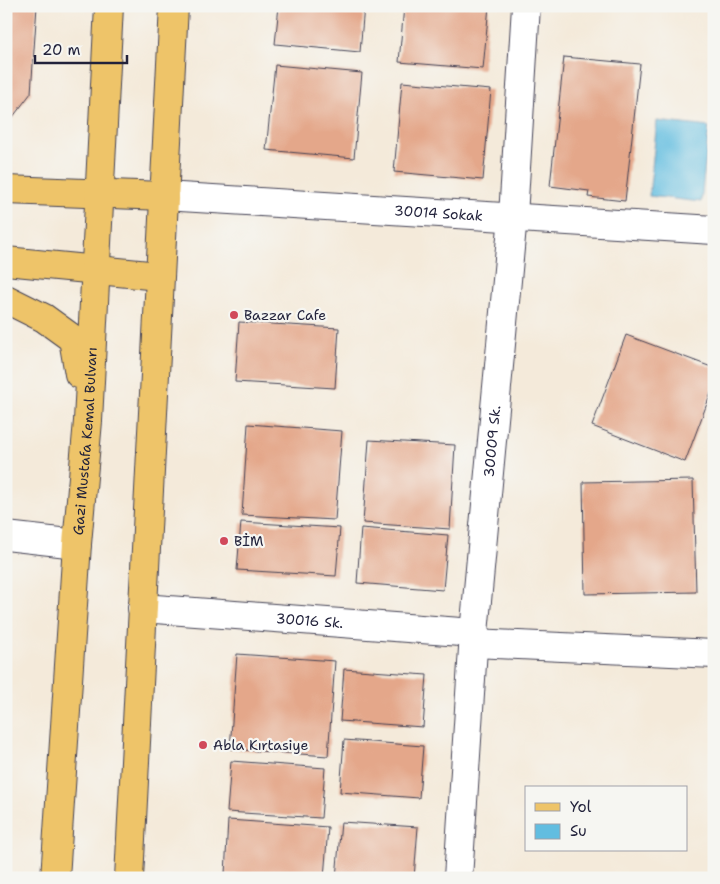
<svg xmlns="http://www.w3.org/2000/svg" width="720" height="884" font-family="'Shantell Sans',sans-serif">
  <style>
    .water { fill: #62bde0; stroke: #42708e }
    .building { fill: #e4a78a }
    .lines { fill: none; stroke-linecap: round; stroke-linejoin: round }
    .minor-casing { stroke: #424053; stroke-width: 30 }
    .major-casing { stroke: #424053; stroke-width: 30 }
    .highway-casing { stroke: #424053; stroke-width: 30 }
    .minor { stroke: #fff; stroke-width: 28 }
    .major { stroke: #eec469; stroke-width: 28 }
    .highway { stroke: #eec469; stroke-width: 28 }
    .poi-dot { fill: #d1495b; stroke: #f6f6f2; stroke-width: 2 }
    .labels { text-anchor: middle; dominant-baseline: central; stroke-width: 4.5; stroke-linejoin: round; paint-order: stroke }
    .street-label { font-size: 14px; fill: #22223b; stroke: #f6f6f2 }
    .poi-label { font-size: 14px; fill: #22223b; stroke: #f6f6f2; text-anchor: start }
  </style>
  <rect width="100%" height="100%" fill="#f6f6f2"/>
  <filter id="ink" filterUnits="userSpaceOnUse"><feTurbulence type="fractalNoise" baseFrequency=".02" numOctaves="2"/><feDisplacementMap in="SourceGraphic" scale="10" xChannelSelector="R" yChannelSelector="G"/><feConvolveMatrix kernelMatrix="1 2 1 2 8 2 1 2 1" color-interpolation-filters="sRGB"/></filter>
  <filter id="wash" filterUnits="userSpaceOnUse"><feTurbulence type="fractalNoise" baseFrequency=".0096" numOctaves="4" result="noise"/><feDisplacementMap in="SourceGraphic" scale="20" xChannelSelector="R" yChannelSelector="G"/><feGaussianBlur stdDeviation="1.12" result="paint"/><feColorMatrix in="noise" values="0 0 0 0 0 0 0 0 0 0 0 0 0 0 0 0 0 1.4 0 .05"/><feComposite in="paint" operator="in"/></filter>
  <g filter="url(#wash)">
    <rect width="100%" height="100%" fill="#f4eada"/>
    <path class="water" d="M 657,121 L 709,127 L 701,202 L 649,196 Z"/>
    <g id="blocks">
      <path class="building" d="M 6,6 L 37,6 L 31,93 L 6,126 Z
        M 279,6 L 364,6 L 360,52 L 275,44 Z
        M 404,6 L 489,6 L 483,69 L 399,62 Z
        M 564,57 L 640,64 L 625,201 L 588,197 L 589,191 L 550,186 Z
        M 275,65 L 362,73 L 354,158 L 266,150 Z
        M 402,82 L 491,90 L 483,180 L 394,172 Z
        M 239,322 L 339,328 L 335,388 L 235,382 Z
        M 626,335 L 714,368 L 714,385 L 685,462 L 592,426 Z
        M 248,424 L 342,431 L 335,520 L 242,515 Z
        M 369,440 L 455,445 L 450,529 L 363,523 Z
        M 693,480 L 696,592 L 585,594 L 583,482 Z
        M 241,522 L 340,528 L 336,576 L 237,570 Z
        M 361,528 L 448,535 L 443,590 L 357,583 Z
        M 237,654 L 335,661 L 328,756 L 230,749 Z
        M 344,669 L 427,675 L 423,727 L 340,721 Z
        M 344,740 L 423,746 L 419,798 L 340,792 Z
        M 231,761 L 325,768 L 321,818 L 227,812 Z
        M 228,820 L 328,827 L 324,878 L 225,874 Z
        M 341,822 L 418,827 L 414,878 L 336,878 Z"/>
    </g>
  </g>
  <g filter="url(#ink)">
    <use href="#blocks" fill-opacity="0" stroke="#424053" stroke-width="1"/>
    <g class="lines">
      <g class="minor-casing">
        <g id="minor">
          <path id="s1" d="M 164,196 L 714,230"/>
          <path d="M 6,536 L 77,544"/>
          <path id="s2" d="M 142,608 L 474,633"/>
          <path d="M 474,643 L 714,654"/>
          <path id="s3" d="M 458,878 L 474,633 L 513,216 L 526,6"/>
        </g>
      </g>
      <g class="major-casing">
        <path id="major" d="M 6,190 L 164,196
          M 6,261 L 159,276"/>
      </g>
      <g class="highway-casing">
        <g id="highway">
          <path d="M 6,299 L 44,318 L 73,339 L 79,374"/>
          <path id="s4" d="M 55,878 L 77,544 L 88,421 L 109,6"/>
          <path d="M 129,878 L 174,6"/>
        </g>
      </g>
      <use href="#minor" class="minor"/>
      <use href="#major" class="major"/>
      <use href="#highway" class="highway"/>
    </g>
  </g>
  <g class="poi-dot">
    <circle cx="234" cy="315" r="5"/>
    <circle cx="224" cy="541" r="5"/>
    <circle cx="203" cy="745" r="5"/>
  </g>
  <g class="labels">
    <g class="street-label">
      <text stroke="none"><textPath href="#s1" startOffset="275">30014 Sokak</textPath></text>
      <text stroke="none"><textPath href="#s4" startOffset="438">Gazi Mustafa Kemal Bulvarı</textPath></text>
      <text stroke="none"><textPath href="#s3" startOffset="438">30009 Sk.</textPath></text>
      <text stroke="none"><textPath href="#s2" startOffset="168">30016 Sk.</textPath></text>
    </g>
    <g class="poi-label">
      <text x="244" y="315">Bazzar Cafe</text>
      <text x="234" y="541">BİM</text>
      <text x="213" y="745">Abla Kırtasiye</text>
    </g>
  </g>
  <rect width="720" height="884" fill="none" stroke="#f6f6f2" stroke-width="25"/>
  <rect x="525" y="786" width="162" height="65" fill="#f6f6f2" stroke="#a1a1a9"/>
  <rect x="535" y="803" width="25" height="8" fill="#eec469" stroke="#a1a1a9"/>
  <text x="570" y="812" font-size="15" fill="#22223b">Yol</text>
  <rect x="535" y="824" width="25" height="15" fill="#62bde0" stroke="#a1a1a9"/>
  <text x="570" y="836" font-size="15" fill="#22223b">Su</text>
  <path d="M35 55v8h92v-8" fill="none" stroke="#22223b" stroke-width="2.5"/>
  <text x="42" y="55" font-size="15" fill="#22223b" stroke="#f6f6f2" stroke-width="4" paint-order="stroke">20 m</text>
</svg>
